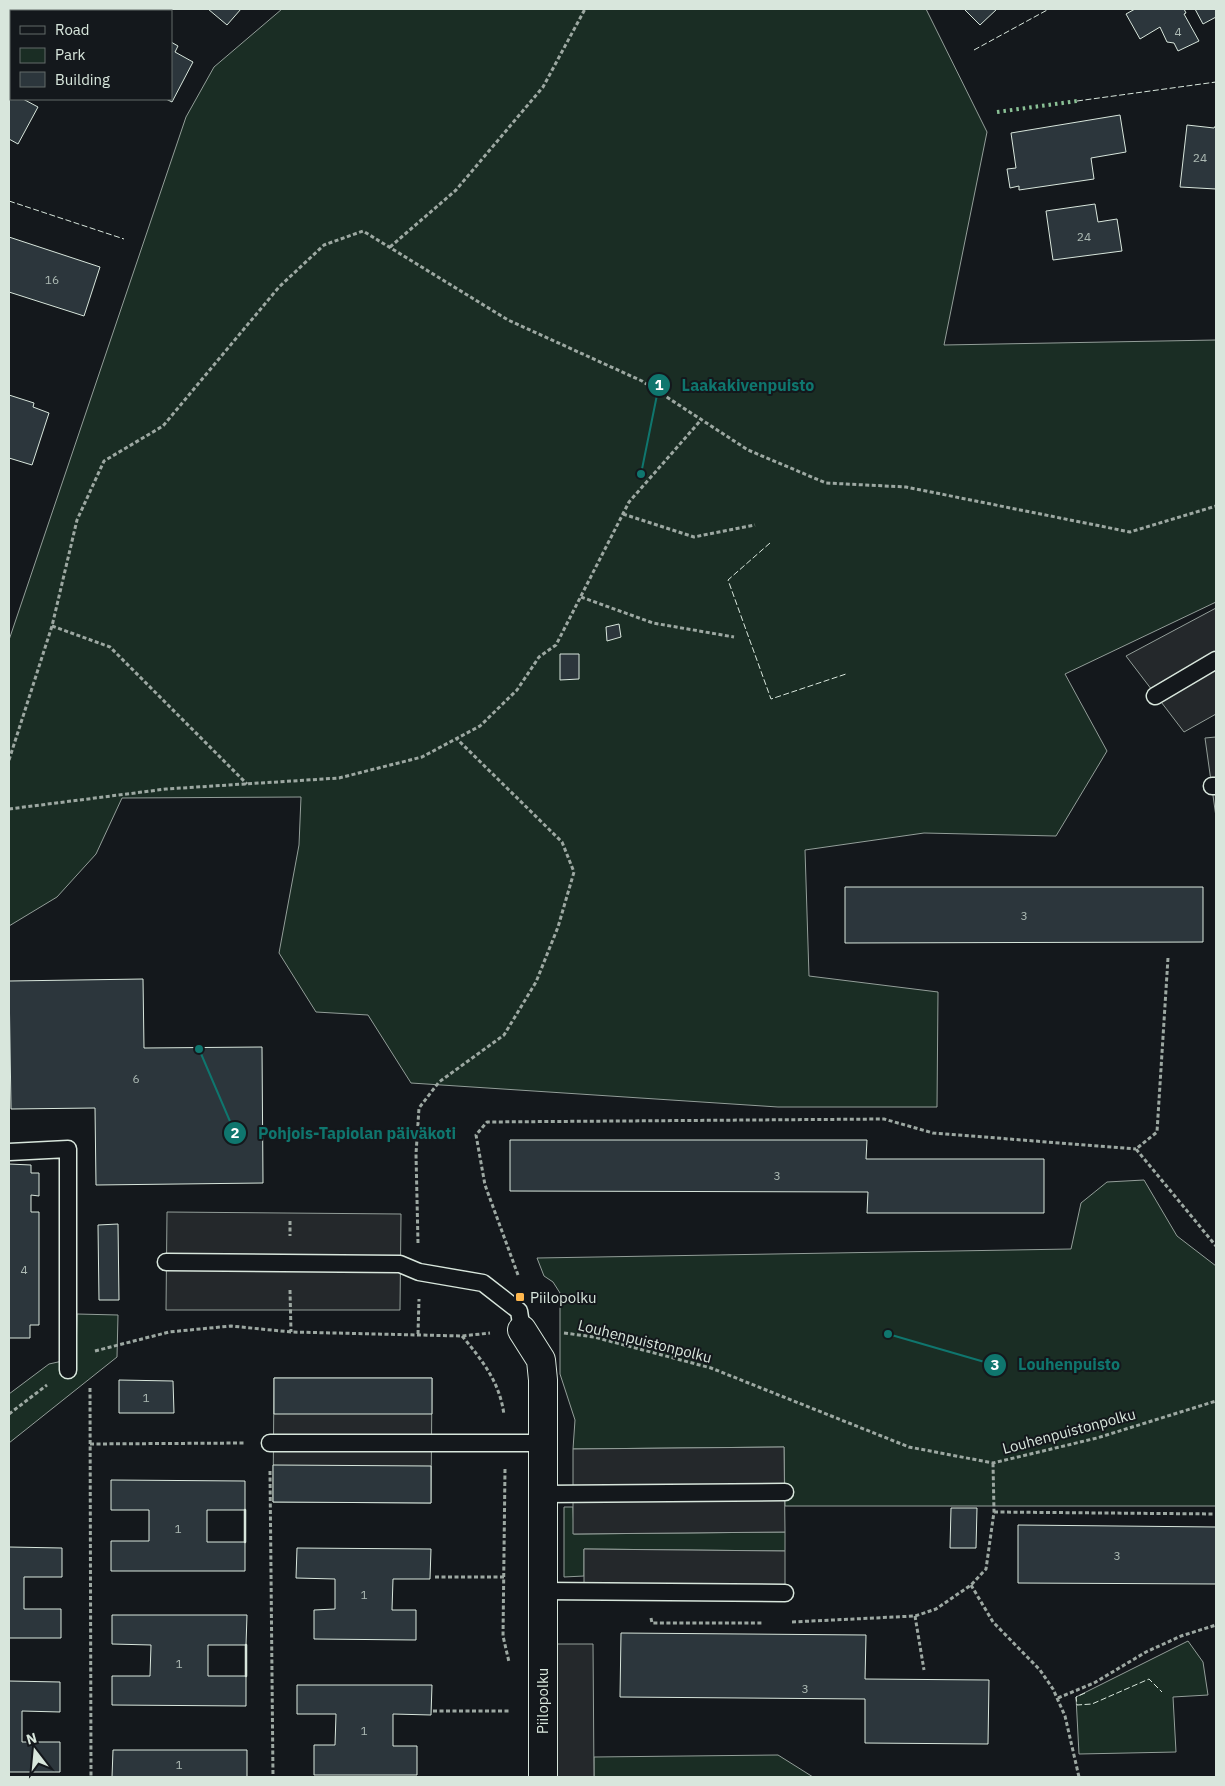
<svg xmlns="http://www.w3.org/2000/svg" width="1225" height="1786" font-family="'IBM Plex Sans',sans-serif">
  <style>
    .green { fill: #1a2d24; stroke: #939e99 }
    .parking { fill: #24282b; stroke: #939e99 }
    .building { fill: #2c363c; stroke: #d8e6dc }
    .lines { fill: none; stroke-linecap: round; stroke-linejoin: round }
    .lane-casing { stroke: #d8e6dc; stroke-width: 19 }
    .street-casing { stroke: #d8e6dc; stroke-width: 30 }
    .path { stroke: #9da8a2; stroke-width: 3; stroke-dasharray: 4 2.5; stroke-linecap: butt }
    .lane { stroke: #14181c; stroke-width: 16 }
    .street { stroke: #14181c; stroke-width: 28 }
    .hedge { stroke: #8ac095; stroke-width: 4; stroke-dasharray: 2.5 4; stroke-linecap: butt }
    .fence { stroke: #d8e6dc; stroke-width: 1; stroke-dasharray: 6 2.5; stroke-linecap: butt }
    .wall { stroke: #d8e6dc; stroke-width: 2.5 }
    .poi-dot { fill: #ffb74d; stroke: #14181c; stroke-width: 2 }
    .labels { text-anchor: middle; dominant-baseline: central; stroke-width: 4; stroke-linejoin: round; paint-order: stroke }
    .number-label { font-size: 12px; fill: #adbab4 }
    .poi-label { font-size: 15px; fill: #d8e6dc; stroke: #14181c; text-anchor: start }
    .street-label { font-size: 15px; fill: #d8e6dc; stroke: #14181c }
    .leader { fill: none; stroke: #0f766e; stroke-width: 2 }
    .callout-dot { fill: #0f766e; stroke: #14181c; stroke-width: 2 }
    .mark-label { font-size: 15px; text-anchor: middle; font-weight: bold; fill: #fff }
    .callout-label { font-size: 16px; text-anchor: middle; font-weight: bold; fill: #0f766e; stroke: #14181c; stroke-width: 4; stroke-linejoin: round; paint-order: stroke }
  </style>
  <rect width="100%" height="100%" fill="#14181c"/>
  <path class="green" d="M 282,9 L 926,9 L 987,132 L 944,345 L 1216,340 L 1216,602 L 1065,674 L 1107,751 L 1056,836 L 924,833 L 805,850 L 809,976 L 938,992 L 937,1107 L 778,1107 L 411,1083 L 368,1015 L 316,1012 L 279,953 L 299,845 L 301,797 L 122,798 L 96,854 L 57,897 L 9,926 L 9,640 L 186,117 L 214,67 Z
    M 1144,1180 L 1177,1236 L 1216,1266 L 1216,1506 L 785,1506 L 784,1447 L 573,1449 L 575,1420 L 560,1374 L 560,1293 L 553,1282 L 544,1276 L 537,1258 L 1071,1249 L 1081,1203 L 1107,1182 Z
    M 77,1314 L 118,1315 L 117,1357 L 9,1443 L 9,1394 L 49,1364 L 76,1358 Z
    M 564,1507 L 573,1507 L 574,1534 L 785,1532 L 785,1551 L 584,1549 L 584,1576 L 564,1577 Z
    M 1188,1641 L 1203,1662 L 1208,1695 L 1173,1697 L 1176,1752 L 1079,1754 L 1076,1697 Z
    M 778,1755 L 813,1777 L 594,1777 L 594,1757 Z"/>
  <path class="parking" d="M 1216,608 L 1216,714 L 1184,732 L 1126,656 Z
    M 1216,737 L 1216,817 L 1205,738 Z
    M 167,1212 L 401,1214 L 400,1310 L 166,1310 Z
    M 274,1378 L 432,1378 L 431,1503 L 273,1502 Z
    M 784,1447 L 785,1532 L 573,1534 L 573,1449 Z
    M 584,1549 L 785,1551 L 785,1593 L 584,1592 Z
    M 542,1644 L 593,1644 L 594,1777 L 543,1777 Z"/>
  <path class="building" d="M 9,9 L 32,9 L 30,11 L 11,11 L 11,20 L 9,19 Z
    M 73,9 L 149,9 L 153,11 L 77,11 Z
    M 208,9 L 241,9 L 227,25 Z
    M 964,9 L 997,9 L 980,25 Z
    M 1135,9 L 1184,9 L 1186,13 L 1184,14 L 1199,41 L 1178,51 L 1174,43 L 1167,42 L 1160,27 L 1140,39 L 1126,14 Z
    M 1195,9 L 1216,9 L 1216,17 L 1203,24 Z
    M 171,42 L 178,46 L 175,52 L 193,62 L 172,102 L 166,99 L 171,99 Z
    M 9,91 L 11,93 L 11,99 L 23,99 L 38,107 L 18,144 L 9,139 Z
    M 1120,115 L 1126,152 L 1091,158 L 1094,179 L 1019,190 L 1019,186 L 1010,188 L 1007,169 L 1016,168 L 1011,133 Z
    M 1187,125 L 1214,128 L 1216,125 L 1216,189 L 1180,187 Z
    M 1095,204 L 1098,222 L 1117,219 L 1122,251 L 1053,260 L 1046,211 Z
    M 9,237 L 100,267 L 84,316 L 9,292 Z
    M 9,395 L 34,403 L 33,407 L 49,413 L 32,465 L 9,458 Z
    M 619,624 L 621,637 L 607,641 L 606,627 Z
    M 560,654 L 579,654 L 579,679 L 560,680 Z
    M 845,887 L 1203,887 L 1203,942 L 845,943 Z
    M 143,979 L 144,1048 L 262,1047 L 263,1183 L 96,1185 L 95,1108 L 11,1109 L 9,981 Z
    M 510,1140 L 867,1140 L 866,1159 L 1044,1159 L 1044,1213 L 867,1213 L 868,1192 L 510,1191 Z
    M 9,1164 L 31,1165 L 31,1173 L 39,1173 L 39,1196 L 31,1195 L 31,1212 L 39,1212 L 39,1325 L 30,1325 L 30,1338 L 9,1338 Z
    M 118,1224 L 119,1300 L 99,1300 L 98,1225 Z
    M 274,1378 L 432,1378 L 432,1414 L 274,1414 Z
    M 119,1380 L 173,1381 L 174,1413 L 119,1413 Z
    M 273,1465 L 431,1466 L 431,1503 L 273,1502 Z
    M 111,1480 L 245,1481 L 245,1510 L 207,1510 L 207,1542 L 245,1542 L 245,1571 L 111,1571 L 111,1541 L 149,1541 L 149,1510 L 111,1510 Z
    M 951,1508 L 977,1508 L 976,1548 L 950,1548 Z
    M 1018,1525 L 1216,1527 L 1216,1584 L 1018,1583 Z
    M 9,1547 L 62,1548 L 62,1577 L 24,1577 L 24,1609 L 61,1609 L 61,1638 L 9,1638 Z
    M 297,1548 L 431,1549 L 430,1579 L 393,1579 L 392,1610 L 416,1610 L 416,1640 L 314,1639 L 314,1610 L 335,1609 L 335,1579 L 296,1578 Z
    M 112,1615 L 247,1615 L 246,1645 L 208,1645 L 208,1676 L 246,1676 L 246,1706 L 112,1705 L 112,1676 L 150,1676 L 151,1645 L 112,1644 Z
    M 621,1633 L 866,1635 L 865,1679 L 989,1680 L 988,1744 L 865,1743 L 865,1699 L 620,1697 Z
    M 9,1681 L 60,1682 L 60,1712 L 22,1711 L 22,1742 L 60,1742 L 60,1772 L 9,1772 Z
    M 297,1685 L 432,1685 L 431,1715 L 393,1714 L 393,1746 L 417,1746 L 417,1775 L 314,1775 L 314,1745 L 335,1745 L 336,1714 L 297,1714 Z
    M 113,1750 L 247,1750 L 247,1777 L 112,1777 Z"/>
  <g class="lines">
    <g class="lane-casing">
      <path id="lane" d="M 1155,696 L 1216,660
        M 1212,786 L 1216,786
        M 9,1152 L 68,1149 L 68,1370
        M 166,1262 L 400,1264 L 419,1272 L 483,1283 L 519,1311 L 522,1330
        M 270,1443 L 544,1443
        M 543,1494 L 785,1492
        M 542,1591 L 785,1593"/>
    </g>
    <g class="street-casing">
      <path id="street" d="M 522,1330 L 541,1360 L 543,1380 L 543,1777"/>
    </g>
    <path class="path" d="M 390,247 L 456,190 L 543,87 L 585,9
      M 623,514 L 694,537 L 755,525
      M 581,597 L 653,623 L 734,637
      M 52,626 L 110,647 L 247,784
      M 9,760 L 52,626 L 77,520 L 104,461 L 163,426 L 279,287 L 324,245 L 363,231 L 508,320 L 642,381 L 748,450 L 826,483 L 906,487 L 1130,532 L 1216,506
      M 9,809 L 166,789 L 339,778 L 422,757 L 480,726 L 517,690 L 539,657 L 556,645 L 629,502 L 701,420
      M 1168,958 L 1157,1132 L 1136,1149 L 1216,1246
      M 290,1221 L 290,1236
      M 418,1243 L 416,1154 L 419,1108 L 439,1082 L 504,1035 L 536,982 L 558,927 L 574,872 L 562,842 L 456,738
      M 518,1275 L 485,1185 L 476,1135 L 487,1122 L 884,1119 L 933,1133 L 1136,1149
      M 290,1290 L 291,1332
      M 564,1333 L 594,1337 L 711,1368 L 909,1447 L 993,1463 L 1097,1438 L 1216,1401
      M 418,1334 L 419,1299
      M 462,1336 C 483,1361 500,1383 504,1415
      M 95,1351 L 169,1332 L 231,1326 L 291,1332 L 462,1336 L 490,1333
      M 90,1388 L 91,1777
      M 9,1414 L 47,1385
      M 90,1444 L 244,1443
      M 505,1469 L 503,1636 L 509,1662
      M 270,1471 L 273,1777
      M 994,1512 L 1216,1514
      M 435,1577 L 504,1577
      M 971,1585 L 993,1622 L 1040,1670 L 1053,1689 L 1065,1716 L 1079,1777
      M 915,1616 L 924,1670
      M 651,1618 L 652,1623 L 763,1623
      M 792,1622 L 915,1616 L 936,1609 L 971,1585 L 986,1569 L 994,1512 L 993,1463
      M 1058,1698 L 1094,1683 L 1146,1652 L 1181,1636 L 1216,1625
      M 433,1711 L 509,1711"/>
    <use href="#lane" class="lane"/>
    <use href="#street" class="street"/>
    <path class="hedge" d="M 997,112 L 1077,101"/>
    <path class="fence" d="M 974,50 L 1049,9
      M 1077,101 L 1216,82
      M 9,201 L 124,239
      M 770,543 L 728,580 L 771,699 L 846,674
      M 1085,1693 L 1076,1697 L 1077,1705 L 1092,1704 L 1149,1679 L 1162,1692"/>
    <path class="wall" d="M 245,1542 L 245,1510
      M 246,1676 L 246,1645"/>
  </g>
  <rect class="poi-dot" x="515" y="1292" width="10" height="10" rx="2.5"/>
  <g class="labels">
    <g class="number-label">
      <text x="1178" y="31">4</text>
      <text x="1200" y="157">24</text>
      <text x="1084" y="236">24</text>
      <text x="52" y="279">16</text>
      <text x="1024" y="915">3</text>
      <text x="136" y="1078">6</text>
      <text x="777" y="1175">3</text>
      <text x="24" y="1269">4</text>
      <text x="146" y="1397">1</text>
      <text x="178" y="1528">1</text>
      <text x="1117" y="1555">3</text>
      <text x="364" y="1594">1</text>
      <text x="179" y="1663">1</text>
      <text x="805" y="1688">3</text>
      <text x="364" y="1730">1</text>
      <text x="179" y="1764">1</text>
    </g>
    <g class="poi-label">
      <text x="530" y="1297">Piilopolku</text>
    </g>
    <g class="street-label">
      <text transform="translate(645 1341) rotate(14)">Louhenpuistonpolku</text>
      <text transform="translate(1069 1431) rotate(-15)">Louhenpuistonpolku</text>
      <text transform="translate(542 1701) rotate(-90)">Piilopolku</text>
    </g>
  </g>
  <path class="leader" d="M641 474L659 385M199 1049L235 1133M888 1334L995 1365"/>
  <g class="callout-dot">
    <circle cx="641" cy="474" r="5"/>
    <circle cx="199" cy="1049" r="5"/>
    <circle cx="888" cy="1334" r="5"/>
    <circle cx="659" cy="385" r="12"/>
    <circle cx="235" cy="1133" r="12"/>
    <circle cx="995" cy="1365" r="12"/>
  </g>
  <g class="mark-label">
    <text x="659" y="390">1</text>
    <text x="235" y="1138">2</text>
    <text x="995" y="1370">3</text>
  </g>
  <g class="callout-label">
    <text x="748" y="391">Laakakivenpuisto</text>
    <text x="357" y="1139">Pohjois-Tapiolan päiväkoti</text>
    <text x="1069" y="1370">Louhenpuisto</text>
  </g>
  <rect width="1225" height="1786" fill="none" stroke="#d8e6dc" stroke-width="20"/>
  <rect x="10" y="10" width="162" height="90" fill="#14181c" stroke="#626a69"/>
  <rect x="20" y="26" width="25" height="8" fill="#14181c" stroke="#626a69"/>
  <text x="55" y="35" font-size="15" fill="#d8e6dc">Road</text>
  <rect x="20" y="48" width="25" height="15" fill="#1a2d24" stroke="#626a69"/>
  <text x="55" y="60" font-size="15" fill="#d8e6dc">Park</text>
  <rect x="20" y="72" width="25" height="15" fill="#2c363c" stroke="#626a69"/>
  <text x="55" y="85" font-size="15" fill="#d8e6dc">Building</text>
  <g transform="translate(35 1751) rotate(344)" stroke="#14181c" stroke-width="4" paint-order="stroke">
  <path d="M0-4L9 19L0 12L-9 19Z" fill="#d8e6dc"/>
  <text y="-8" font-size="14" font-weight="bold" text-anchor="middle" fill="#d8e6dc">N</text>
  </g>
</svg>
